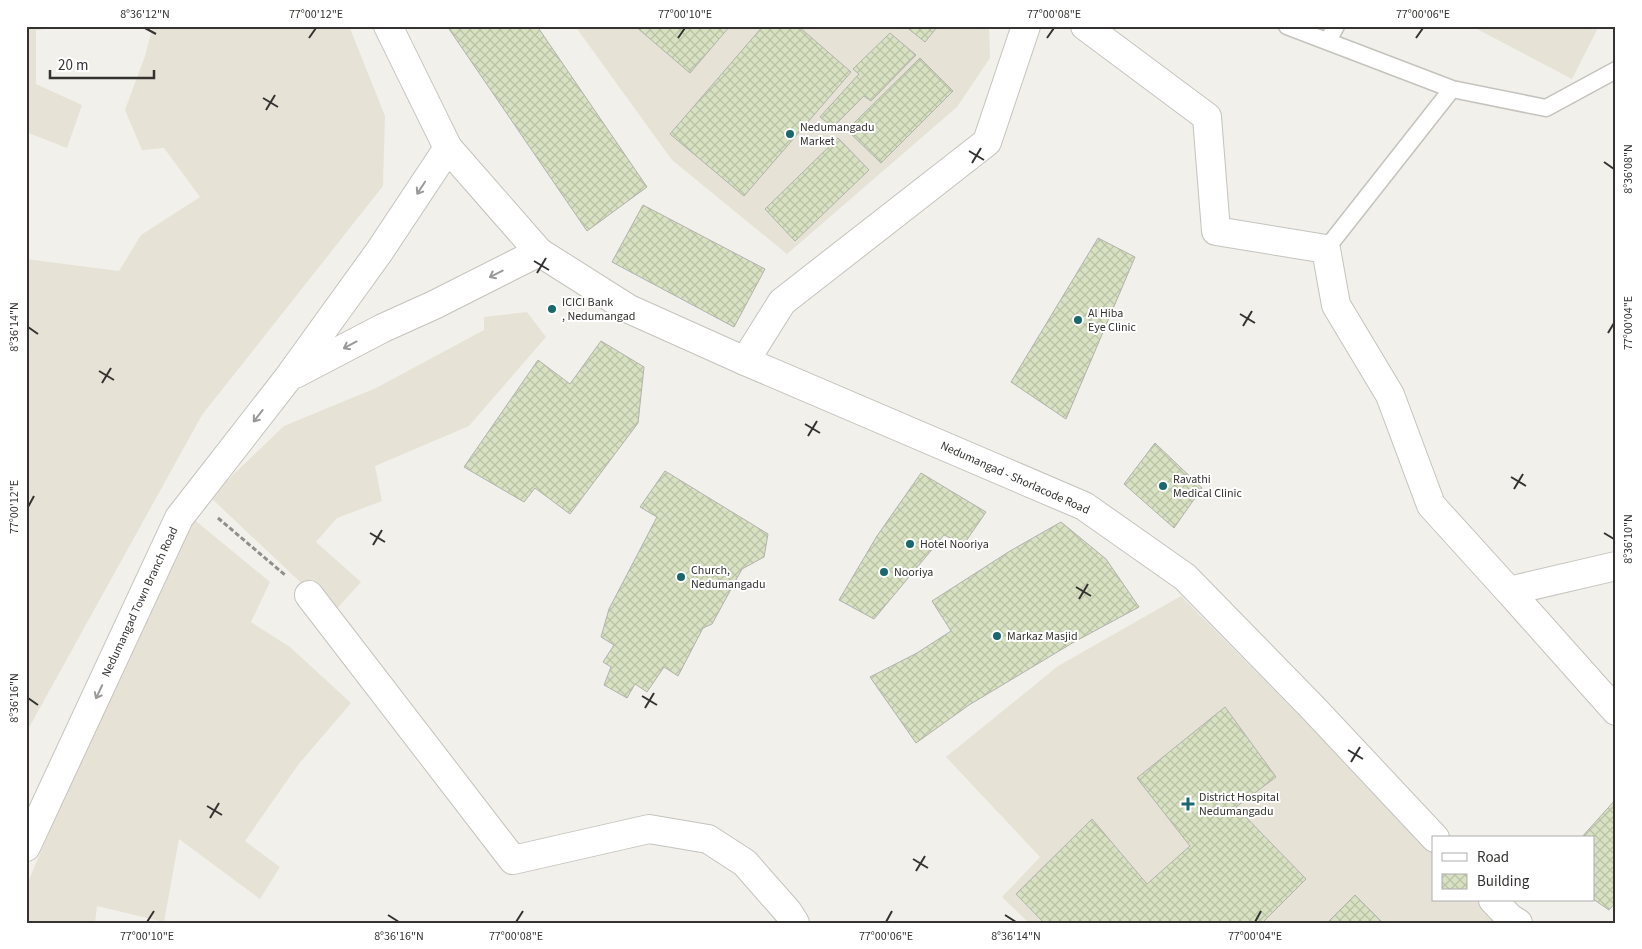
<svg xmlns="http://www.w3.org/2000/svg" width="1642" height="949" font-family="'Source Sans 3',sans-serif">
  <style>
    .built { fill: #e6e3d6 }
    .building { fill: url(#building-cross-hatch); stroke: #b1b3ad }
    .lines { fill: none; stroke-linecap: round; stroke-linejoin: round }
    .service-casing { stroke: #c4c3bd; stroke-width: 19 }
    .minor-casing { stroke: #c4c3bd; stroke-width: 30 }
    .secondary-casing { stroke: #c4c3bd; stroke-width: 30 }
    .primary-casing { stroke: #c4c3bd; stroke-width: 30 }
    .path { stroke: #908f8b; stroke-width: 3; stroke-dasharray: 5 2.5; stroke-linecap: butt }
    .service { stroke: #fff; stroke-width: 16 }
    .minor { stroke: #fff; stroke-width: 28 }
    .secondary { stroke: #fff; stroke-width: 28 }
    .primary { stroke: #fff; stroke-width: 28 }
    .oneway { stroke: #9a9998 }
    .ticks { fill: none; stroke: #343331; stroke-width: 2 }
    .poi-dot { fill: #1b686c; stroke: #fff; stroke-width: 2 }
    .labels { text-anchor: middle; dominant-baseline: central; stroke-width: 4; stroke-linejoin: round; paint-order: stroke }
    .poi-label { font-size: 12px; fill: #343331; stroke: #fff; text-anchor: start }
    .street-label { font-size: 12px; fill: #343331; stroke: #fff }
    .neatline { fill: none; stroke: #343331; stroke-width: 2 }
    .ticks-label { font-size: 12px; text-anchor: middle; fill: #343331 }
  </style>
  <defs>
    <pattern id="building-cross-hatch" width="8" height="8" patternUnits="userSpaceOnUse" patternTransform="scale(1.25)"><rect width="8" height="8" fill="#d8e1c1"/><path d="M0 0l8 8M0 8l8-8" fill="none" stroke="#bac2a6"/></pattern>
  </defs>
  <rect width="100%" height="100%" fill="#f1f0ea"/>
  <path class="built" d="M 26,26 L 72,26 L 36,30 L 36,84 L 82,105 L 67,148 L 26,132 Z
    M 153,26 L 349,26 L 385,116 L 383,186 L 202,415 L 26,733 L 26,259 L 119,271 L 141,235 L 200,197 L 164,148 L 142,150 L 125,110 L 145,56 Z
    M 575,26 L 989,26 L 990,58 L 957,107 L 787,254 L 672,160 Z
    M 1471,26 L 1599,26 L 1572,79 Z
    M 527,312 L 546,337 L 469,426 L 375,466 L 382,501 L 337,518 L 316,542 L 361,582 L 333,613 L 210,497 L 284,426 L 376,388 L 484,330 L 484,317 Z
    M 192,518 L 270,582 L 251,622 L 290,647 L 351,703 L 298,765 L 245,841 L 280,867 L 260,899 L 179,839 L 164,922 L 97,906 L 95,923 L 26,923 L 26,887 L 46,839 Z
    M 1181,596 L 1433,851 L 1433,900 L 1482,900 L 1505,923 L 1029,923 L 1002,897 L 1040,857 L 946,757 L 1058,666 Z"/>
  <path class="building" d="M 447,26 L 537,26 L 647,187 L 587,231 Z
    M 635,26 L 730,26 L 690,73 Z
    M 763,26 L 798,26 L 851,72 L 744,196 L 670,134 Z
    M 905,26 L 938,26 L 925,42 Z
    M 890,33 L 916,55 L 871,101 L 864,96 L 833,127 L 820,117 L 859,74 L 853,69 Z
    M 920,58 L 953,91 L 881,163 L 847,130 Z
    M 838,138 L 869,170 L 795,241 L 765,209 Z
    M 643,205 L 765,269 L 734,327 L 612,262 Z
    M 1098,238 L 1135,257 L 1066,419 L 1011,382 Z
    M 601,341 L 644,367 L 638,423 L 570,514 L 535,488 L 524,502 L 464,467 L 538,360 L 570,384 Z
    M 1155,443 L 1202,488 L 1174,528 L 1124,484 Z
    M 665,471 L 768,534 L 764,557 L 742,569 L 712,624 L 703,628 L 678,676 L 664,667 L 647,692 L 635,684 L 627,698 L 604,685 L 611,667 L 603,662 L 614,645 L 601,637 L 609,609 L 657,517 L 640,507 Z
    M 921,473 L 986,512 L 964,544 L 944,535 L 874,619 L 839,600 L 877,536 Z
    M 1061,522 L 1106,559 L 1139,607 L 1074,642 L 969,705 L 916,743 L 870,677 L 917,653 L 951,631 L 932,601 L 1010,551 Z
    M 1225,707 L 1276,777 L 1236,807 L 1306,879 L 1262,923 L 1044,923 L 1016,894 L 1092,819 L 1147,884 L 1190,846 L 1137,778 Z
    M 1616,799 L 1616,902 L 1609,910 L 1593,899 L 1593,838 L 1581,838 Z
    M 1355,895 L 1383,923 L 1327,923 Z"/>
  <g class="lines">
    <g class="service-casing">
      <path id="service" d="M 1287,26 L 1452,89
        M 1328,41 L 1336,26
        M 1326,249 L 1452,89 L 1546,108 L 1616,70"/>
    </g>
    <g class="minor-casing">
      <path id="minor" d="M 1085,26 L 1207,117 L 1216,231 L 1326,249 L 1336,305 L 1390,395 L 1431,505 L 1509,591 L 1616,566
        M 745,361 L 782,302 L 987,142 L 1026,26
        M 1509,591 L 1616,711
        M 309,595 L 513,860 L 649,829 L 708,839 L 745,863 L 788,912 L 795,923"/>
    </g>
    <g class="secondary-casing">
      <path id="secondary" d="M 295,374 L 383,328 L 434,305 L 539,252
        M 26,847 L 179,518 L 288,378 L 379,252 L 448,148"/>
    </g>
    <g class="primary-casing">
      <path id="primary" d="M 388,26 L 448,148 L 539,252 L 629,309 L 745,361 L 1084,506 L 1185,577 L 1313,708 L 1435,838
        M 1493,900 L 1510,918 L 1518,923"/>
    </g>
    <path class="path" d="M 218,518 L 285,575"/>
    <use href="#service" class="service"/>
    <use href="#minor" class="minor"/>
    <use href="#secondary" class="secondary"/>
    <use href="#primary" class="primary"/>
  </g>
  <defs><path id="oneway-shaft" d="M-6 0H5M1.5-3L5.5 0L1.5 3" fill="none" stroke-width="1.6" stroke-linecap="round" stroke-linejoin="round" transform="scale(1.25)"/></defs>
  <g class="oneway">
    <use href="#oneway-shaft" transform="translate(421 188) rotate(123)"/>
    <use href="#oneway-shaft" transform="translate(496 274) rotate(153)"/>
    <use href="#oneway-shaft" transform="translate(350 345) rotate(152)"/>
    <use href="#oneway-shaft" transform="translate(258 416) rotate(128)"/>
    <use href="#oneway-shaft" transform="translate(99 692) rotate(115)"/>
  </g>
  <path class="ticks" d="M 145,28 L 156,34M 309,38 L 316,28M 678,38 L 685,28M 1047,38 L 1054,28M 1416,38 L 1423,28M 263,98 L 278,107M 266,110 L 275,95M 969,151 L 984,160M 1604,162 L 1614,169M 972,163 L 981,148M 534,261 L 549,270M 537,273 L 546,258M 1240,314 L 1255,323M 1243,326 L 1252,311M 28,327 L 38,334M 1608,333 L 1614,323M 99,371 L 114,380M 102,383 L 111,368M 805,424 L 820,433M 808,436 L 817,421M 1511,477 L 1526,486M 1514,489 L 1523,474M 28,507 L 34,496M 370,533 L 385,542M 1604,533 L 1614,539M 373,545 L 382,530M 1076,587 L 1091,596M 1079,599 L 1088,584M 642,696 L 657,705M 28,698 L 38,705M 645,708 L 654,693M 1348,750 L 1363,759M 1351,762 L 1360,747M 207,806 L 222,815M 210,818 L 219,803M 913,859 L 928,868M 916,871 L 925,856M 388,915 L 399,922M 1005,915 L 1016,922M 147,922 L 154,911M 516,922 L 523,911M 886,922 L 892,911M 1255,922 L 1261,911"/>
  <g class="poi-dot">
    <circle cx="790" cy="134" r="5"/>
    <circle cx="552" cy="309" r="5"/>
    <circle cx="1078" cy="320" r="5"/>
    <circle cx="1163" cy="486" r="5"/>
    <circle cx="910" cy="544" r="5"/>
    <circle cx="884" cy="572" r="5"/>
    <circle cx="681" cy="577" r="5"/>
    <circle cx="997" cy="636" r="5"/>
    <path d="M1185.5 796.5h5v5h5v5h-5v5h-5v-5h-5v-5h5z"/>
  </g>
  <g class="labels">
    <g class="poi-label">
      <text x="800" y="127">Nedumangadu<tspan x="800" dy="14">Market</tspan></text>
      <text x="562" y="302">ICICI Bank<tspan x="562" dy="14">, Nedumangad</tspan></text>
      <text x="1088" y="313">Al Hiba<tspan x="1088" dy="14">Eye Clinic</tspan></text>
      <text x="1173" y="479">Ravathi<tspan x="1173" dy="14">Medical Clinic</tspan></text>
      <text x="920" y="544">Hotel Nooriya</text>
      <text x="691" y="570">Church,<tspan x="691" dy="14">Nedumangadu</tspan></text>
      <text x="894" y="572">Nooriya</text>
      <text x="1007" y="636">Markaz Masjid</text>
      <text x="1199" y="797">District Hospital<tspan x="1199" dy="14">Nedumangadu</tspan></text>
    </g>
    <g class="street-label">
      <text transform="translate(1015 478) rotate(24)">Nedumangad - Shorlacode Road</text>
      <text transform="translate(140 602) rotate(-65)">Nedumangad Town Branch Road</text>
    </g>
  </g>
  <rect width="1642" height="949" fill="none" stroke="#ffffff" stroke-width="55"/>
  <rect x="1432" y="836" width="162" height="65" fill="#ffffff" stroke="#aeadad"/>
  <rect x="1442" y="853" width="25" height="8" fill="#ffffff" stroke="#aeadad"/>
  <text x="1477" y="862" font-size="15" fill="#343331">Road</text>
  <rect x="1442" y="874" width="25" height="15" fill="url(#building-cross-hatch)" stroke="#aeadad"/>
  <text x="1477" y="886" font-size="15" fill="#343331">Building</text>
  <path d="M50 70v8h104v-8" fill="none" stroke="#343331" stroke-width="2.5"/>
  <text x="58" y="70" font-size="15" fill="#343331" stroke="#ffffff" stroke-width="4" paint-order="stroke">20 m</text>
  <rect x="28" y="28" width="1586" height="894" class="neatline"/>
  <g class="ticks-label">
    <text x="145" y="18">8°36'12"N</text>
    <text x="316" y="18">77°00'12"E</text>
    <text x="685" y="18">77°00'10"E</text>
    <text x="1054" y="18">77°00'08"E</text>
    <text x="1423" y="18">77°00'06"E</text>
    <text transform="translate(1628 169) rotate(-90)" y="4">8°36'08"N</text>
    <text transform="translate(1628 323) rotate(-90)" y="4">77°00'04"E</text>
    <text transform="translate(14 327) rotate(-90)" y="4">8°36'14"N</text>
    <text transform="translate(14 507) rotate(-90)" y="4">77°00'12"E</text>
    <text transform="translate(1628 539) rotate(-90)" y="4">8°36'10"N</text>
    <text transform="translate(14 698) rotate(-90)" y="4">8°36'16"N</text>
    <text x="147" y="940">77°00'10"E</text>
    <text x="399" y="940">8°36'16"N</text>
    <text x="516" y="940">77°00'08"E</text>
    <text x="886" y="940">77°00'06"E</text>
    <text x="1016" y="940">8°36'14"N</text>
    <text x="1255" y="940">77°00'04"E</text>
  </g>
</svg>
